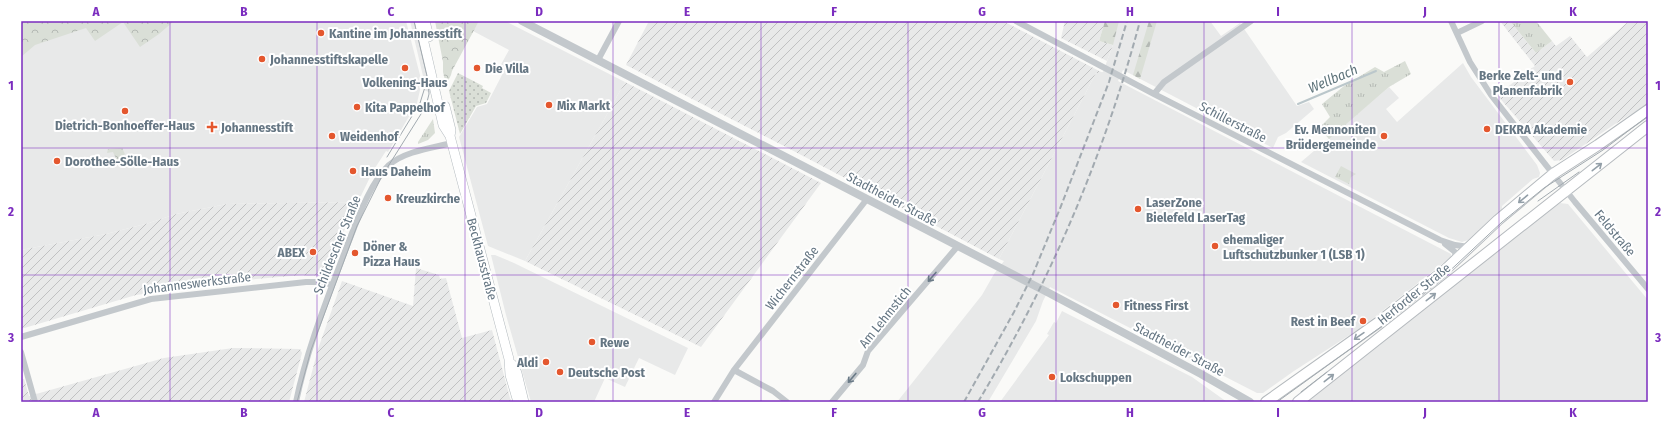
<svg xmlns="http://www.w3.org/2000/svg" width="1669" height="423" font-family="'Fira Sans Condensed',sans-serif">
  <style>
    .built { fill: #e8e9e9 }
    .industrial { fill: url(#industrial-furrows) }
    .grass { fill: url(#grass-tufts) }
    .forest { fill: url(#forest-firs) }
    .park { fill: url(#park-crowns) }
    .garden { fill: url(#garden-dots) }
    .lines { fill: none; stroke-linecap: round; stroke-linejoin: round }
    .stream { stroke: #bbc7cb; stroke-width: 2 }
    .secondary-casing { stroke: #b3babf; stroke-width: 10 }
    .primary-casing { stroke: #b5babe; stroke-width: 12 }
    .minor { stroke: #c3c8cc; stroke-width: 6 }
    .tertiary { stroke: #c3c8cc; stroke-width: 8 }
    .secondary { stroke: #fff; stroke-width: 9 }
    .primary { stroke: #fff; stroke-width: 10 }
    .tram { stroke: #a2aab0; stroke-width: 1 }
    .rail { stroke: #a2aab0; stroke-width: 2; stroke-dasharray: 6 3; stroke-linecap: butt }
    .oneway { stroke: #939fa8 }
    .oneway2 { stroke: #6a7a87 }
    .grid { fill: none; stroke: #7b2cbf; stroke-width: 1; stroke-opacity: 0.55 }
    .poi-dot { fill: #e4572e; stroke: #fff; stroke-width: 1.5 }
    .labels { text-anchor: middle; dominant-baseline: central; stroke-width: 4; stroke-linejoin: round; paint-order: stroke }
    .poi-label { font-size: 13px; font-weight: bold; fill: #657683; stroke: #fff; text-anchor: start }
    .street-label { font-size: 13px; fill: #657683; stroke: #fff }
    .water-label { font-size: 14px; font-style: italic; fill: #60757c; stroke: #fff }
    .neatline { fill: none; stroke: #7b2cbf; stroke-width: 1.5 }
    .grid-label { font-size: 13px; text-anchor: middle; font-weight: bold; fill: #7b2cbf }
  </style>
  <defs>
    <pattern id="industrial-furrows" width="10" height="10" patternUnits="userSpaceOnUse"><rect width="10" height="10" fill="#e8e9e9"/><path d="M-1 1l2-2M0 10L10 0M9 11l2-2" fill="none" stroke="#c0c1c2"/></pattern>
    <pattern id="grass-tufts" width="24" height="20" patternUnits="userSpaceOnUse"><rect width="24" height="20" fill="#dadfd7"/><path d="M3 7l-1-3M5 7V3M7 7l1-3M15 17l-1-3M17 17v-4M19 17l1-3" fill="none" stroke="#b4b9b4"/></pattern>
    <pattern id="forest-firs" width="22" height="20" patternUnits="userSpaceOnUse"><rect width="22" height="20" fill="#dadfd7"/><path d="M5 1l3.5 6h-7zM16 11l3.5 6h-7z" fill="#b4b9b4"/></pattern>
    <pattern id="park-crowns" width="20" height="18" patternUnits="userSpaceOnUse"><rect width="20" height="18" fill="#dadfd7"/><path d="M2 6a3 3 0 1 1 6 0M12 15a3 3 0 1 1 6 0" fill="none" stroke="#b4b9b4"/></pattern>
    <pattern id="garden-dots" width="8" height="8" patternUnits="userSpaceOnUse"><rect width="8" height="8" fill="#dadfd7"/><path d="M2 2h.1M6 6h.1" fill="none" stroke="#b4b9b4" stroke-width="1.8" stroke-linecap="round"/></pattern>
  </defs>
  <rect width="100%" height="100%" fill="#fafaf8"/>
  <path class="built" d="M 21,21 L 406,21 L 421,79 L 421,86 L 417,103 L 388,152 L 386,151 L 373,171 L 358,202 L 227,204 L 176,214 L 149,223 L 106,234 L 21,250 Z
    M 410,21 L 415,21 L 431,93 L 424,90 L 423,76 Z
    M 479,21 L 505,21 L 625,82 L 525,261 L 488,246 L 459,137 L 477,107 L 487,104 L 504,71 L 499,68 L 509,50 L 473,31 Z
    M 1105,21 L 1210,21 L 1221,36 L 1240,23 L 1297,106 L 1309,102 L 1314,109 L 1286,133 L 1278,137 L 1273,148 L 1123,70 L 1118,81 L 1451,254 L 1451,257 L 1362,327 L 1294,371 L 1263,393 L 1257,393 L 1050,287 L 1043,301 L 1036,321 L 988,402 L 897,402 L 982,295 L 994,274 L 1004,261 L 999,259 L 1096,73 L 1103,72 L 1113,45 Z
    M 1463,63 L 1471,77 L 1537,165 L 1540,173 L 1539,177 L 1533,179 L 1502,206 L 1502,209 L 1468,240 L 1462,242 L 1449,238 L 1301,162 L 1389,87 L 1399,98 L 1386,109 L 1397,122 Z
    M 1560,203 L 1568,204 L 1648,300 L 1648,402 L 1306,402 L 1496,251 Z
    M 491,255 L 495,255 L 514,263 L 688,348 L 675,375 L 639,358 L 625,387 L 605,378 L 594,402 L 531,402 L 506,315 Z
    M 1062,311 L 1192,377 L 1227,402 L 1000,402 L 1049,335 L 1047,334 L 1054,322 L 1056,323 Z"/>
  <path class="industrial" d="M 649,21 L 1003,21 L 1103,73 L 1096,73 L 999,259 L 786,147 L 626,65 Z
    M 1065,21 L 1105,21 L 1099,41 L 1113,45 L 1107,61 L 1061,38 Z
    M 1500,21 L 1510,21 L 1536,53 L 1552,41 L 1556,46 L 1570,36 L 1587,57 L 1629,21 L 1648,21 L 1648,104 L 1615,124 L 1562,160 L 1554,161 L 1497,95 L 1535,66 Z
    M 625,82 L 821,183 L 701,347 L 525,261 Z
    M 358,202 L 342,235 L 329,274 L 308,276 L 303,275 L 256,279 L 136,295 L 21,329 L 21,250 L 106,234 L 149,223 L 176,214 L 227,204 Z
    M 416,268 L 439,275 L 440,279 L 446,278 L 462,338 L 492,330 L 511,402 L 304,402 L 318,349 L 342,281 L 413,306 Z
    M 233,348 L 300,349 L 302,353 L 289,402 L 21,402 L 21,379 L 24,379 L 29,396 L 164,358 Z"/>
  <path class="grass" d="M 1510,21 L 1536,21 L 1552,41 L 1536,53 Z
    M 1405,61 L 1411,74 L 1389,87 L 1329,139 L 1319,128 L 1330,117 L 1322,104 L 1344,86 L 1375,67 L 1384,72 Z
    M 433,119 L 435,133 L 428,140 L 418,144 L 418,142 Z
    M 1341,166 L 1356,174 L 1351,177 L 1349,184 L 1335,177 Z"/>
  <path class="forest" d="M 1105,21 L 1119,21 L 1113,45 L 1099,41 Z
    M 1149,21 L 1157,21 L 1140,79 L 1133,75 Z"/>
  <path class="park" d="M 21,21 L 174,21 L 159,34 L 140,47 L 123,22 L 95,41 L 86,28 L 35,45 L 21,57 Z
    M 435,21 L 479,21 L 452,71 L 451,75 L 446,85 L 443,72 L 443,62 Z
    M 122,148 L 125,154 L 117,161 L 113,152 L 107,153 L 108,149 Z"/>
  <path class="garden" d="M 458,73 L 483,86 L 482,88 L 491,93 L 486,103 L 476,106 L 460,134 L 449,91 Z"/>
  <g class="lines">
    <path class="stream" d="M 1298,104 L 1376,71"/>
    <g class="secondary-casing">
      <path id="secondary" d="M 419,21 L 443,125 L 450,136 L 455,155 L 509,359 L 510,375 L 518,402
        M 425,21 L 429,37
        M 445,106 L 451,130 L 450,136
        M 512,364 L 517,373 L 524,402"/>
    </g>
    <g class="primary-casing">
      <path id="primary" d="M 1266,402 L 1379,322 L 1444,271 L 1498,220 L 1553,174 L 1598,145 L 1648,110
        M 1298,402 L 1648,126"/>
    </g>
    <path class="minor" d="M 1016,21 L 1154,94 L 1440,240 L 1455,245 L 1469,247
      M 1451,21 L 1470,62 L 1491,95 L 1575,202 L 1648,289
      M 1457,33 L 1482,21
      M 598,60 L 619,21
      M 1154,94 L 1164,82 L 1251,21
      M 1445,244 L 1455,252 L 1456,259
      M 21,337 L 151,299 L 306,282 L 322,282 L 332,285
      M 21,352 L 35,402
      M 734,370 L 773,391 L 787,402
      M 296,402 C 307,348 328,297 347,246 C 357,221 369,184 389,165 C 405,151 432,148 452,143
      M 714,402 L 734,370 L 867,199
      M 832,402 L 863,365 L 868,351 L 957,247"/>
    <path class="tertiary" d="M 522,21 L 1049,293 L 1201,374 L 1250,402"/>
    <use href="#secondary" class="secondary"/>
    <use href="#primary" class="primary"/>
    <path class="tram" d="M 387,157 L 420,103 L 425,87
      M 1538,201 L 1579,172
      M 1301,392 L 1327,372
      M 297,402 L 311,350 L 357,226 L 382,176 L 426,106 L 429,94 L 428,80 L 414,21
      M 1277,402 L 1382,326 L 1442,278 L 1502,222 L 1544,188 L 1603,150 L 1648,116"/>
    <path class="rail" d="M 964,402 L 1014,312 L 1033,274 L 1061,206 L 1109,82 L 1127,21
      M 978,402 C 1050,282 1104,156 1140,21"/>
  </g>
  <defs><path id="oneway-shaft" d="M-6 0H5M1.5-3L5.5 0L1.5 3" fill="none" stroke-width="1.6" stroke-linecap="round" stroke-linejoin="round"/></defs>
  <g class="oneway">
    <use href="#oneway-shaft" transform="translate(1597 167) rotate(-38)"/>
    <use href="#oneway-shaft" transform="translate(1523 199) rotate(140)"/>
    <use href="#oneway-shaft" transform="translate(1431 297) rotate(-38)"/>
    <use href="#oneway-shaft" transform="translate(1359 336) rotate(145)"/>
    <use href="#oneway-shaft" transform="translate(1329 378) rotate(-38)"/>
  </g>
  <g class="oneway2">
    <use href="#oneway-shaft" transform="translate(932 277) rotate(131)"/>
    <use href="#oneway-shaft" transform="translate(852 378) rotate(130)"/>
  </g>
  <path class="grid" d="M 170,21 L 170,402M 317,21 L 317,402M 465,21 L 465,402M 613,21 L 613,402M 761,21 L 761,402M 908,21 L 908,402M 1056,21 L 1056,402M 1204,21 L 1204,402M 1352,21 L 1352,402M 1499,21 L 1499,402M 21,148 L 1648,148M 21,275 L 1648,275"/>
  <g class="poi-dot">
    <circle cx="321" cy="33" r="4"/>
    <circle cx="262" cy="59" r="4"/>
    <circle cx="405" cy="68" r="4"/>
    <circle cx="477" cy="68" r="4"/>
    <circle cx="1570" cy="82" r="4"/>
    <circle cx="549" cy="105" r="4"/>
    <circle cx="357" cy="107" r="4"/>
    <circle cx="125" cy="111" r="4"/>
    <path d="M210 121h4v4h4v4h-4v4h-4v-4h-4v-4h4z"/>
    <circle cx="1487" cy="129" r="4"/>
    <circle cx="332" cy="136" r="4"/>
    <circle cx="1384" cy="136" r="4"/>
    <circle cx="57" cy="161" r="4"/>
    <circle cx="353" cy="171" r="4"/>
    <circle cx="388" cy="198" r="4"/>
    <circle cx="1138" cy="209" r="4"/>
    <circle cx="1215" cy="246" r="4"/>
    <circle cx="313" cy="252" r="4"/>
    <circle cx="355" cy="253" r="4"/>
    <circle cx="1116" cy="305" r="4"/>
    <circle cx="1363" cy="321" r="4"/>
    <circle cx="592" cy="342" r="4"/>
    <circle cx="546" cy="362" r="4"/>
    <circle cx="560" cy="372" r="4"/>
    <circle cx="1052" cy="377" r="4"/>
  </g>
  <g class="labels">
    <g class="poi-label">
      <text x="329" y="33">Kantine im Johannesstift</text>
      <text x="270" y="59">Johannesstiftskapelle</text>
      <text x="485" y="68">Die Villa</text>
      <text x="1562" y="75" text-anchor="end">Berke Zelt- und<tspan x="1562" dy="15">Planenfabrik</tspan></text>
      <text x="405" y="82" text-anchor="middle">Volkening-Haus</text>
      <text x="557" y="105">Mix Markt</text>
      <text x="365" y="107">Kita Pappelhof</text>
      <text x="125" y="125" text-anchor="middle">Dietrich-Bonhoeffer-Haus</text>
      <text x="221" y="127">Johannesstift</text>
      <text x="1376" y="129" text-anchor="end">Ev. Mennoniten<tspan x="1376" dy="15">Brüdergemeinde</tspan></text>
      <text x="1495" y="129">DEKRA Akademie</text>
      <text x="340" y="136">Weidenhof</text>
      <text x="65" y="161">Dorothee-Sölle-Haus</text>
      <text x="361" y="171">Haus Daheim</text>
      <text x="396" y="198">Kreuzkirche</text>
      <text x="1146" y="202">LaserZone<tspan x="1146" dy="15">Bielefeld LaserTag</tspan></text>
      <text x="1223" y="239">ehemaliger<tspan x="1223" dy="15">Luftschutzbunker 1 (LSB 1)</tspan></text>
      <text x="363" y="246">Döner &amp;<tspan x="363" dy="15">Pizza Haus</tspan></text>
      <text x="305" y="252" text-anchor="end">ABEX</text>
      <text x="1124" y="305">Fitness First</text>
      <text x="1355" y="321" text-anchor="end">Rest in Beef</text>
      <text x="600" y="342">Rewe</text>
      <text x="538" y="362" text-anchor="end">Aldi</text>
      <text x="568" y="372">Deutsche Post</text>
      <text x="1060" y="377">Lokschuppen</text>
    </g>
    <g class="street-label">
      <text transform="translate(1233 122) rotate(27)">Schillerstraße</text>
      <text transform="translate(892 199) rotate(28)">Stadtheider Straße</text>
      <text transform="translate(1615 233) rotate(50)">Feldstraße</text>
      <text transform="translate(337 245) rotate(-68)">Schildescher Straße</text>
      <text transform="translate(482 259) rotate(75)">Beckhausstraße</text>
      <text transform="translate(792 278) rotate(-52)">Wichernstraße</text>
      <text transform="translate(197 283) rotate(-7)">Johanneswerkstraße</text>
      <text transform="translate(1414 294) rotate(-39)">Herforder Straße</text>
      <text transform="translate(885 317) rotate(-51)">Am Lehmstich</text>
      <text transform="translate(1179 349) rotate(28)">Stadtheider Straße</text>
    </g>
    <g class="water-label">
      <text transform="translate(1333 79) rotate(-23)">Wellbach</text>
    </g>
  </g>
  <rect width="1669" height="423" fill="none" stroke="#ffffff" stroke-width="44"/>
  <rect x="22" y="22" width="1625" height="379" class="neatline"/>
  <g class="grid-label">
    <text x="96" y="16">A</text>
    <text x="244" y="16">B</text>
    <text x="391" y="16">C</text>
    <text x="539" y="16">D</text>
    <text x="687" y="16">E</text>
    <text x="834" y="16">F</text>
    <text x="982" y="16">G</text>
    <text x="1130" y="16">H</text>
    <text x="1278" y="16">I</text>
    <text x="1425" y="16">J</text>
    <text x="1573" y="16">K</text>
    <text x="11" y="90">1</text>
    <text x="1658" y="90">1</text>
    <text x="11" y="216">2</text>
    <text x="1658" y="216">2</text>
    <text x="11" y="342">3</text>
    <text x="1658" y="342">3</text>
    <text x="96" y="417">A</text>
    <text x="244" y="417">B</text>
    <text x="391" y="417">C</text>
    <text x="539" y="417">D</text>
    <text x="687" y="417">E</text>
    <text x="834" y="417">F</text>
    <text x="982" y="417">G</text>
    <text x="1130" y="417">H</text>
    <text x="1278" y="417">I</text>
    <text x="1425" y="417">J</text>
    <text x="1573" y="417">K</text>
  </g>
</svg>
